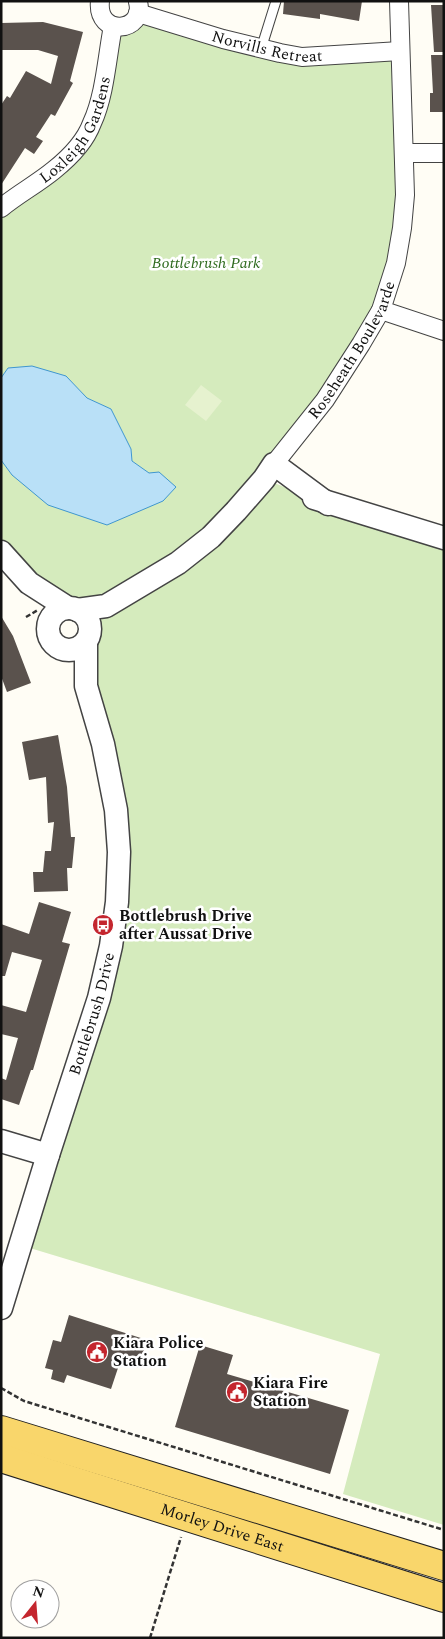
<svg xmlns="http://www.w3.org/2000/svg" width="445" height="1639" font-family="Spectral,serif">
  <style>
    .green { fill: #d5ebbd }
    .pitch { fill: #e6f2cf }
    .water { fill: #b9e0f7; stroke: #3f96cf }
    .building { fill: #5a524d }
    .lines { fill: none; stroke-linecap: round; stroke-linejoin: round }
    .service-casing { stroke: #444; stroke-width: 11 }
    .minor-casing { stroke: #444; stroke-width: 20 }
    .tertiary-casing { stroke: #444; stroke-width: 25 }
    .primary-casing { stroke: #222; stroke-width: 30 }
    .path { stroke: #333; stroke-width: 2.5; stroke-dasharray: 5 2.5; stroke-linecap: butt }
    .service { stroke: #fff; stroke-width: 9 }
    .minor { stroke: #fff; stroke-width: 18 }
    .tertiary { stroke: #fff; stroke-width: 22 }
    .primary { stroke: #f9d66b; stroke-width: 28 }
    .labels { text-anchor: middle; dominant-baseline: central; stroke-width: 5; stroke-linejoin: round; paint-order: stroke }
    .street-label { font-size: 16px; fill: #111; stroke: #fff }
    .park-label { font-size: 16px; font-style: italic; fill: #2f6b1f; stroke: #fff }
    .poi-label { font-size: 16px; font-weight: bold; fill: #111; stroke: #fff; text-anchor: start }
  </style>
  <rect width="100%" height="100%" fill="#fffdf5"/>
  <path class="green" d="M 135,20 L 261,49 L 400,51 L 405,195 L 381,310 L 264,479 L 328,504 L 444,538 L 444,1525 L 343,1494 L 380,1354 L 20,1245 L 111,946 L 108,770 L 90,633 L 90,629 L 105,606 L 68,610 L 1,552 L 1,460 L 12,475 L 149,473 L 132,461 L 131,449 L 111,409 L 87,398 L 66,376 L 8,368 L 1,378 L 1,208 L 79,145 L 113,26 Z"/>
  <path class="pitch" d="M 201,385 L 222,401 L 206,421 L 185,405 Z"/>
  <path class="water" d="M 32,366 L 66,376 L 87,398 L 111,409 L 131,449 L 132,461 L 149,473 L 159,472 L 176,487 L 163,501 L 107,525 L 48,505 L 12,475 L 1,460 L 1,378 L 8,368 Z"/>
  <path class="building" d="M 284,1 L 362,1 L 359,21 L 320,14 L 320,19 L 283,14 Z
    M 431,5 L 444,5 L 444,52 L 434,52 Z
    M 43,22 L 83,32 L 70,81 L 73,83 L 55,116 L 51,114 L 36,137 L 43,141 L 34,154 L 25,148 L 1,185 L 1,105 L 7,96 L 10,98 L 26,71 L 51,84 L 58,56 L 38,50 L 1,50 L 1,23 Z
    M 431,55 L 444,55 L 444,112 L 430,112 L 430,93 L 433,93 Z
    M 1,616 L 13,636 L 31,683 L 7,692 L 1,676 Z
    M 58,735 L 67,787 L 71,837 L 75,837 L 72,868 L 67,868 L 68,891 L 34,892 L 33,872 L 43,872 L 45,851 L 51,851 L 54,822 L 48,823 L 46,777 L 29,780 L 22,742 Z
    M 39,902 L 71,912 L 62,942 L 70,944 L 33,1070 L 31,1070 L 19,1105 L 1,1099 L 1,1078 L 6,1080 L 18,1038 L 1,1034 L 1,1005 L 26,1012 L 42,960 L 12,952 L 5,976 L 1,976 L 1,924 L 29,934 Z
    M 69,1315 L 147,1340 L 139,1368 L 120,1362 L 111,1389 L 67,1375 L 64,1383 L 51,1379 L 53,1370 L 45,1368 L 53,1340 L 61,1342 Z
    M 200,1345 L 233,1355 L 227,1374 L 349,1410 L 330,1474 L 175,1427 Z"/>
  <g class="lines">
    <g class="service-casing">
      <path id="service" d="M 261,49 L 276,1"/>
    </g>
    <g class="minor-casing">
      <g id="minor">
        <path d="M 100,1 C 96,38 146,32 138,2"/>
        <path id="s1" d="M 138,13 L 223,39 L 280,53 L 302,57 L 400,51"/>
        <path d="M 404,153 L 444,153"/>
        <path id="s2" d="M 1,208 C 18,194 37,184 54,170 C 69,158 85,142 92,123 C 105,95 107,57 113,26"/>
        <path d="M 381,310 L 444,331"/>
        <path id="s3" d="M 274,464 L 325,400 L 361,344 L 381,310 L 396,263 L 402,228 L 405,195 L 399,1"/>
      </g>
    </g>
    <g class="tertiary-casing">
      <g id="tertiary">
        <path d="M 314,498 L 444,538"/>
        <path d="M 1,552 L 29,583 L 68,608"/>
        <circle cx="69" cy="629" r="21"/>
        <path d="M 77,610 L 106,606 L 178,563 L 211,537 L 236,511 L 264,479 L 274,464 L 328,504"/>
        <path d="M 1,1141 L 48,1155"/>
        <path id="s4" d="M 1,1308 L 48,1155 L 99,998 L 111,946 L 117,902 L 119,852 L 116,810 L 103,744 L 86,686 L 86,642"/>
      </g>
    </g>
    <g class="primary-casing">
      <g id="primary">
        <path d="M 1,1430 L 444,1566"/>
        <path id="s5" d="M 1,1458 L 444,1598"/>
      </g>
    </g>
    <path class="path" d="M 26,617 L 38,610
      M 1,1388 L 24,1401 L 444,1530
      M 150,1638 L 181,1537"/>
    <use href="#service" class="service"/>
    <use href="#minor" class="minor"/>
    <use href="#tertiary" class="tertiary"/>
    <use href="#primary" class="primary"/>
  </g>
  <defs>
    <g id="bus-disc" transform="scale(1.125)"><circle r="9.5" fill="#c4262e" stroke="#fff"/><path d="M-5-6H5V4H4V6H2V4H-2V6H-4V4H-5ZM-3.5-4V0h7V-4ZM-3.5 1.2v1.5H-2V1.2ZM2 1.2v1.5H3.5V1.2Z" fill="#fff"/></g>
    <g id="civic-disc" transform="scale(1.125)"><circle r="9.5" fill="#c4262e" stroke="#fff"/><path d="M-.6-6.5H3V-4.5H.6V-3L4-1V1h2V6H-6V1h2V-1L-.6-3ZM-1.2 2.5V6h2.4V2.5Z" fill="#fff"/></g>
  </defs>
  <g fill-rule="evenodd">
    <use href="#bus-disc" x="103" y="925"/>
    <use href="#civic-disc" x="97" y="1352"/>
    <use href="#civic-disc" x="237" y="1392"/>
  </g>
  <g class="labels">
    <g class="street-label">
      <text stroke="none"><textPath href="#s1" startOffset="134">Norvills Retreat</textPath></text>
      <text stroke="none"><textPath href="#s2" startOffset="112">Loxleigh Gardens</textPath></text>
      <text stroke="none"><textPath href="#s3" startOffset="139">Roseheath Boulevarde</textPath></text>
      <text stroke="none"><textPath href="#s4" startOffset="308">Bottlebrush Drive</textPath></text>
      <text stroke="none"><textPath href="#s5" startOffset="232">Morley Drive East</textPath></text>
    </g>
    <g class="park-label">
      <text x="206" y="263">Bottlebrush Park</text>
    </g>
    <g class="poi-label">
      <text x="119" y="916">Bottlebrush Drive<tspan x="119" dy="18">after Aussat Drive</tspan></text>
      <text x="113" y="1343">Kiara Police<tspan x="113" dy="18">Station</tspan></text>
      <text x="253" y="1383">Kiara Fire<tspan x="253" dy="18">Station</tspan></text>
    </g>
  </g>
  <rect width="445" height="1639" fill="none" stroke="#111111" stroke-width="5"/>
  <g transform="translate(35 1604) rotate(17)"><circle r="24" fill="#ffffff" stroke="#a0a0a0"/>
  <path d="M0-4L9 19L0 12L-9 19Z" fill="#c4262e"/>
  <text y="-8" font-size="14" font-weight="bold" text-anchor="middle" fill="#111111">N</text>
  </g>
</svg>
